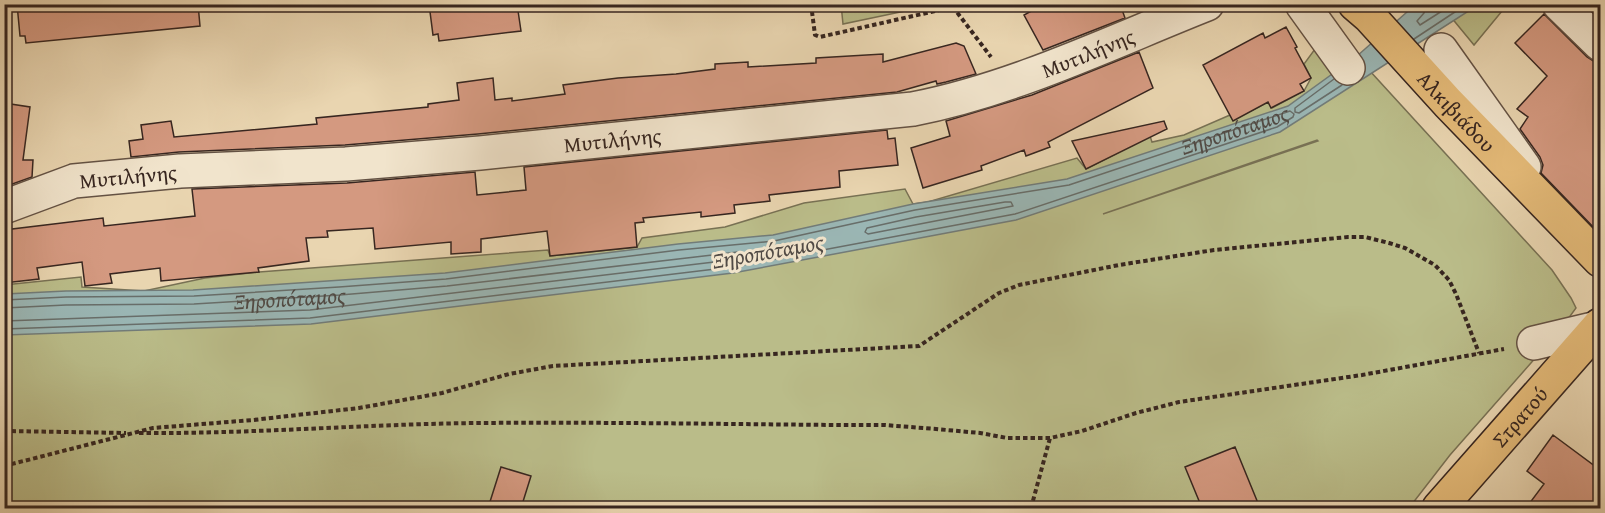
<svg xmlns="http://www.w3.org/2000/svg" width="1605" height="513" font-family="'Gentium Book Plus',serif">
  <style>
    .green { fill: #babc89; stroke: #787154; stroke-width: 1.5; fill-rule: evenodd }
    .water { fill: #9ab6b4; stroke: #727c79; stroke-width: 1.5 }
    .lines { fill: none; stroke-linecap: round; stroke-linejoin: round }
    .shore { stroke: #686e6a; stroke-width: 1.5 }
    .building { fill: #d49980; stroke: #372620; stroke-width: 1.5 }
    .minor-casing { stroke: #645244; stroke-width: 36 }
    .major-casing { stroke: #372620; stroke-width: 36 }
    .path { stroke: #372620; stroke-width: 4; stroke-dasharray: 4.5 3; stroke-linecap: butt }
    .minor { stroke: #f1e4cc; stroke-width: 33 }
    .major { stroke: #e4ba78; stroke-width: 33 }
    .labels { text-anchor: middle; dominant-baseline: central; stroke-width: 6; stroke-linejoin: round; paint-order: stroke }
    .street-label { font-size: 21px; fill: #372620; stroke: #f1e4cc }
    .water-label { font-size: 22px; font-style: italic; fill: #504a45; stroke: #f1e4cc }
  </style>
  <rect width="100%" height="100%" fill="#e9d5b0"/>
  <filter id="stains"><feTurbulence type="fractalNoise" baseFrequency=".00333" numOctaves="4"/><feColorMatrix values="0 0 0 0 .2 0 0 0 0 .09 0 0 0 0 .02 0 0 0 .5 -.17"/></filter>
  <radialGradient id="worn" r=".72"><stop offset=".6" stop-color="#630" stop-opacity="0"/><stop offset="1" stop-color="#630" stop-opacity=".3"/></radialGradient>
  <path class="green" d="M 841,4 L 934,4 L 934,5 L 843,24 Z
    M 1441,5 L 1507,5 L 1474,45 Z
    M 1315,49 L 1358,58 L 1552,270 L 1571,298 L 1576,308 L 1560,330 L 1450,455 L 1409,508 L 5,508 L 4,285 L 81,277 L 82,287 L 144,291 L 205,278 L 259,272 L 548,250 L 550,256 L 637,247 L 642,238 L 725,227 L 804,203 L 905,189 L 913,204 L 928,202 L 1077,158 L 1086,169 L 1150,136 L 1152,142 L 1184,135 L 1230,115 L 1233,120 L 1268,102 L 1272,108 L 1304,91 L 1311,78 L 1304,64 ZM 1317,140 L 1318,141 L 1103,214 Z"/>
  <path class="water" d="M 1415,5 L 1478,5 L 1280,132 L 1016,220 L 733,273 L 311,324 L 5,335 L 5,294 L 66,291 L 193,290 L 445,273 L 678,244 L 773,235 L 913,204 L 1067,179 L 1288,106 L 1357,56 Z"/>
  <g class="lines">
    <g class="shore">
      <path d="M 1426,4 L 1424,13 L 1417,21 L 1420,25 L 1453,4"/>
      <path d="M 1414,39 L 1467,4"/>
      <path d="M 1334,79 L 1295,108 L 1295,112 L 1299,113 L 1342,85"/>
      <path d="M 1005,202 L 1011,202 L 1013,206 L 868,234 L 865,232 L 867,228 L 916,217 Z"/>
      <path id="s1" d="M 4,300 L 66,297 L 194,296 L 339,287 L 446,279 L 679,250 L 774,241 L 915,210 L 1069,185 L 1290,111 L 1294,114 L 1293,117 L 1277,127 L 1015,214 L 732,267 L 310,318 L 4,329"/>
      <path id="s2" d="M 4,308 L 66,305 L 194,304 L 340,295 L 447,286 L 738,252 L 742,255 L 740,258 L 731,260 L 310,310 L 4,321"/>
    </g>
  </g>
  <path class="building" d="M 17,4 L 198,4 L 200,26 L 26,43 L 25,36 L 20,36 Z
    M 429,4 L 517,4 L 521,31 L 439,41 L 438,34 L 433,35 Z
    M 1044,4 L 1120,4 L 1125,18 L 1043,50 L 1024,15 Z
    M 1586,4 L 1600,4 L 1600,18 Z
    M 1544,14 L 1587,57 L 1595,62 L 1600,62 L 1600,234 L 1541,173 L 1543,165 L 1540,157 L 1520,129 L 1528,117 L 1517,109 L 1547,76 L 1515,43 Z
    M 1286,27 L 1297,47 L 1295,48 L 1311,78 L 1300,84 L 1304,91 L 1271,108 L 1268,102 L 1233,121 L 1203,65 L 1263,33 L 1265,38 Z
    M 956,43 L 964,46 L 976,74 L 946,82 L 937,84 L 936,81 L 897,92 L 478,134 L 345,145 L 179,152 L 131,157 L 129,141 L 143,139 L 141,125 L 171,121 L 174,137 L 317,124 L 316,118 L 428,107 L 428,104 L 459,100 L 457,83 L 493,78 L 495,100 L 512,98 L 512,101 L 565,94 L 563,85 L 618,78 L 676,74 L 715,69 L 715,64 L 748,62 L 748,67 L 816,63 L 816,58 L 883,54 L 883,62 Z
    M 1139,52 L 1153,88 L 1048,142 L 1050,147 L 1026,156 L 1024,150 L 981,166 L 982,170 L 923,188 L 911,148 L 950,136 L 946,121 L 1032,95 Z
    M 4,103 L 30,107 L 23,160 L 33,160 L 32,177 L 4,187 Z
    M 1164,121 L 1167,129 L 1086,169 L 1072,141 Z
    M 887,130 L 888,139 L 895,138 L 898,165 L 839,171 L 840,187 L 769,195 L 770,201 L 734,205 L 735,213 L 701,217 L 701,212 L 643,218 L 644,222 L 635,223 L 637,247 L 550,256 L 547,231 L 481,239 L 481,252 L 451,254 L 451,242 L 375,249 L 373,228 L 327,231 L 328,237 L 306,238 L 309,261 L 258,268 L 259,272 L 161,281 L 160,268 L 110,274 L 112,283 L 85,286 L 82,262 L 37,268 L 39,279 L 4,283 L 4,230 L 103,218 L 104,226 L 195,216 L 192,189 L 347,183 L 475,172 L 477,195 L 526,190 L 524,167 Z
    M 1553,435 L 1600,470 L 1600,508 L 1526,508 L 1544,484 L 1527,471 Z
    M 1235,447 L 1260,508 L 1202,508 L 1185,467 Z
    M 501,467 L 531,476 L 521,508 L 488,508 Z"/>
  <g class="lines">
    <g class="minor-casing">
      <g id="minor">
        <path d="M 1302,4 L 1348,68"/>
        <path d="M 1559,4 L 1600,44"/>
        <path d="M 1441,50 L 1524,167"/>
        <path id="s3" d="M 4,207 L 74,181 L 180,171 L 346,164 L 480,153 L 913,109 C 1015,89 1111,42 1207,4"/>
        <path d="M 1534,343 L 1597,328"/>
      </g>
    </g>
    <g class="major-casing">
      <g id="major">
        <path id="s4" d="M 1355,4 L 1369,16 L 1448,103 L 1600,260"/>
        <path id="s5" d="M 1439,508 L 1600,325"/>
      </g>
    </g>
    <path class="path" d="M 811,4 L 815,35 L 820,37 L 953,7 L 991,57
      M 4,431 L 126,433
      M 139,433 C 253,434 366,424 479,423 C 598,422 717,424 837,425 L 885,425 L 936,429 L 980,433 L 1007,438 L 1050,438 L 1082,431 L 1136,413 L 1179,402 L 1362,375 L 1504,349
      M 4,466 L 153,428 L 253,420 L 359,408 L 442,393 L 509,374 L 553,366 L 919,346 L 999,293 L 1019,285 L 1119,265 L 1214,250 L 1348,237 L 1365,237 L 1389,243 L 1405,248 L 1435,265 L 1449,280 L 1456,294 L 1479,353
      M 1031,508 L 1050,438"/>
    <use href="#minor" class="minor"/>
    <use href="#major" class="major"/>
  </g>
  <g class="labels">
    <g class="street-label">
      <text stroke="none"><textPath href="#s3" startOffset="1101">Μυτιλήνης</textPath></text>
      <text stroke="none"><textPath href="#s4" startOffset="148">Αλκιβιάδου</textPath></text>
      <text stroke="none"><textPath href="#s3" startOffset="615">Μυτιλήνης</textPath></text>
      <text stroke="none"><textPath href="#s3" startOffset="129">Μυτιλήνης</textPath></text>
      <text stroke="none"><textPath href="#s5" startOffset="122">Στρατού</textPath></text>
    </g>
    <g class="water-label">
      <text stroke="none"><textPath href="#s1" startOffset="1248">Ξηροπόταμος</textPath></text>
      <text transform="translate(768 251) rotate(-10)">Ξηροπόταμος</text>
      <text stroke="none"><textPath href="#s2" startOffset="286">Ξηροπόταμος</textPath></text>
    </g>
  </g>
  <rect width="1605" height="513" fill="none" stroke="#e9d5b0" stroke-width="24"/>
  <rect x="6" y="6" width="1593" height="501" fill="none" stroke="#372620" stroke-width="3"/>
  <rect x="12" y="12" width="1581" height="489" fill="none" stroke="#372620" stroke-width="1.5"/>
  <rect width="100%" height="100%" filter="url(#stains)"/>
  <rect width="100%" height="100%" fill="url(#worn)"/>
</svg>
